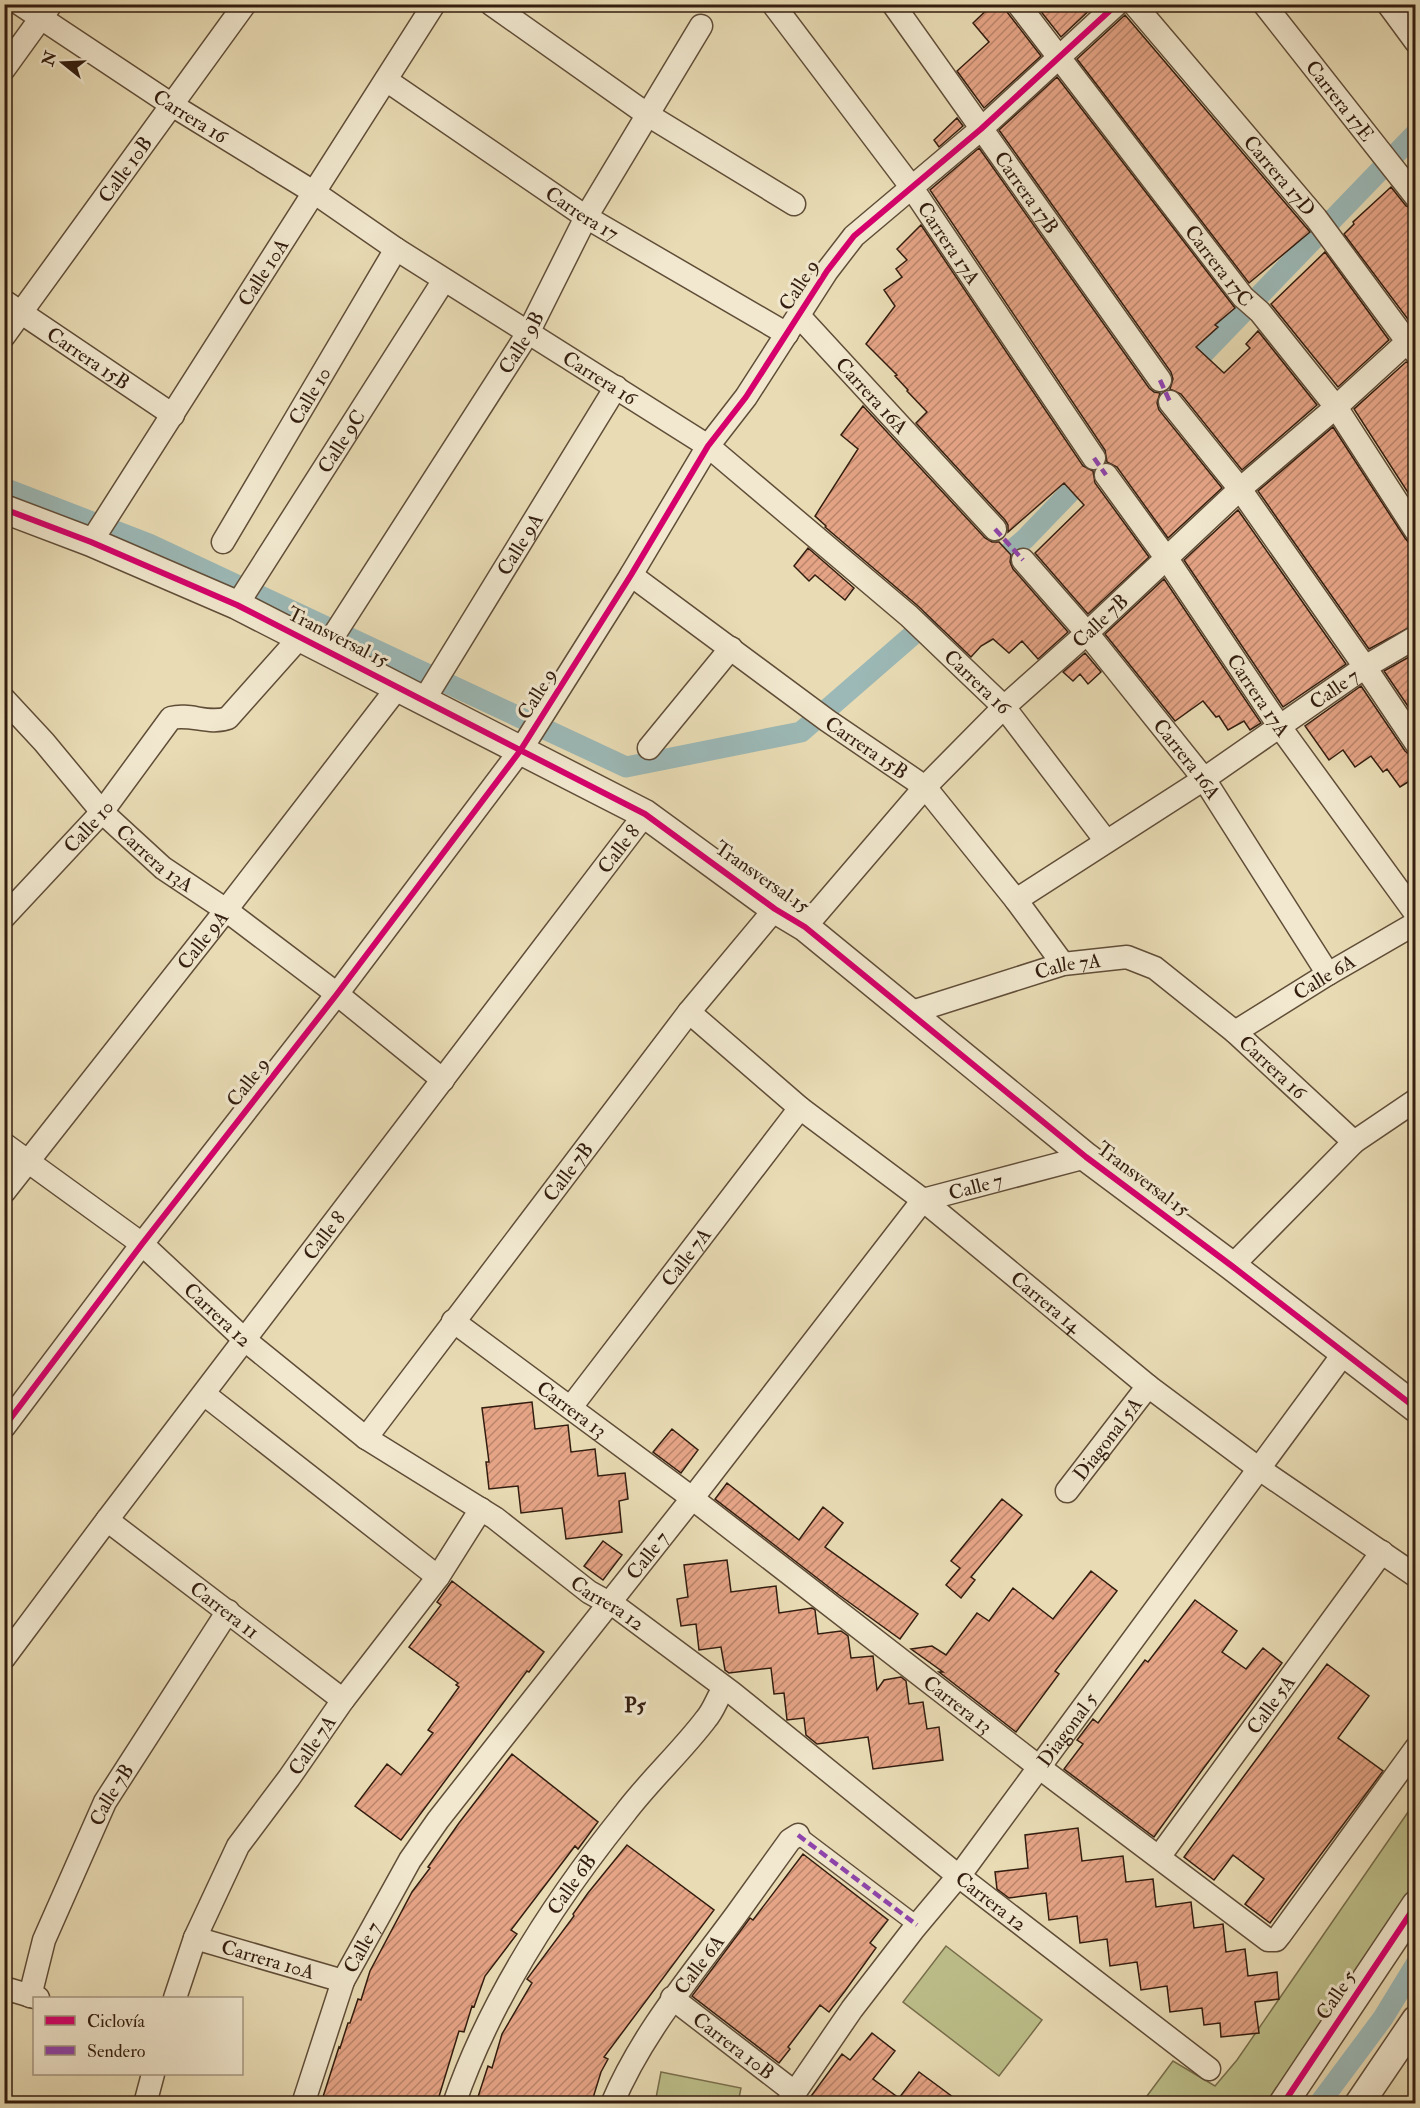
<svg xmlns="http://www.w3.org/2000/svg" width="1420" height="2108" font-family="'IM FELL Double Pica',serif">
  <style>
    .green { fill: #bcbf8a; stroke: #786e4c; stroke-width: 1.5 }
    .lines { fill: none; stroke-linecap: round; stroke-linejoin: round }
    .canal { stroke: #9cb9b7; stroke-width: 21 }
    .building { fill: url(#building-hatch); stroke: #331d0f; stroke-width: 1.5 }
    .pedestrian-casing { stroke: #604d38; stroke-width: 19 }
    .minor-casing { stroke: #604d38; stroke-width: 25 }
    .tertiary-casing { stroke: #604d38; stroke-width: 31 }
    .pedestrian { stroke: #f1e8cf; stroke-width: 16 }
    .minor { stroke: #f1e8cf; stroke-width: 22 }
    .tertiary { stroke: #f1e8cf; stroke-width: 28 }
    .quiet { stroke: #8e44ad; stroke-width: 4.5; stroke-dasharray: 9 4.5; stroke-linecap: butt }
    .cycleway-casing { stroke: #f1e8cf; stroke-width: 10 }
    .cycleway { stroke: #d6006c; stroke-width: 6 }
    .labels { text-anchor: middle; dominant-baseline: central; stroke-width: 6; stroke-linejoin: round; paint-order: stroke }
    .street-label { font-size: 20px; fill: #331d0f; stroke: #f1e8cf }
    .neighbourhood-label { font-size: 21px; font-weight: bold; fill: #331d0f; stroke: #f1e8cf }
  </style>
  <defs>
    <pattern id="building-hatch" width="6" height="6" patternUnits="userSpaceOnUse" patternTransform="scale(1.5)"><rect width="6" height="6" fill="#e5a486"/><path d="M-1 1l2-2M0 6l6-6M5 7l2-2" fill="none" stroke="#ba856c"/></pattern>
  </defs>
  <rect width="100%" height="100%" fill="#e9dcb5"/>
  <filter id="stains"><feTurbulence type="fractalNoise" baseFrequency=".00333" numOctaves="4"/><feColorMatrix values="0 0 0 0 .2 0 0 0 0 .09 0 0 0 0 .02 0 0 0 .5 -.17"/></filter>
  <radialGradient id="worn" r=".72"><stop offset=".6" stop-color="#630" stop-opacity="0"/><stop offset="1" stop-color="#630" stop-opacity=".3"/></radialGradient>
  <path class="green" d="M 1415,1802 L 1415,1906 L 1349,2006 L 1276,2088 L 1266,2103 L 1141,2104 L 1173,2061 L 1215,2086 L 1237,2060 Z
    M 946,1946 L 1042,2020 L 999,2076 L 903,2002 Z
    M 661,2072 L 741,2088 L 738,2103 L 655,2103 Z"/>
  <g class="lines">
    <path class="canal" d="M 1147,412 L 1416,133
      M 4,488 L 149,544 L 626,767 L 801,732 L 953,600
      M 988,570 L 1025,539 L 1126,434
      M 1319,2104 L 1383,2018 L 1416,1964"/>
  </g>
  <path class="building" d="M 993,4 L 1005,4 L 1007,12 L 1041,56 L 984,108 L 957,71 L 989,42 L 973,23 Z
    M 1035,4 L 1096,4 L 1061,37 Z
    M 1125,15 L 1310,232 L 1249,283 L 1077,59 Z
    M 1057,77 L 1235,308 L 1215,325 L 1218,327 L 1196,347 L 1224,373 L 1250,348 L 1246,344 L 1258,331 L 1317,405 L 1242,470 L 1181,394 L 1170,389 L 1173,379 L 1171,372 L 999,130 Z
    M 957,118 L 963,126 L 939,147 L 934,140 Z
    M 979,148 L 1149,388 L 1154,392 L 1160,393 L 1157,403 L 1159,410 L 1222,488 L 1168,538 L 1117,467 L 1107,462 L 1105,450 L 930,190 Z
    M 1391,187 L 1406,206 L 1416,210 L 1416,321 L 1410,322 L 1344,234 L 1354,224 L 1353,222 Z
    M 921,225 L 1083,466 L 1093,471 L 1095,483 L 1149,557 L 1088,614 L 1035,553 L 1084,505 L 1064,483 L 1008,532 L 1008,525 L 1005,520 L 916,423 L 927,412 L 907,391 L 908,390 L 895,376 L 897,375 L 866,344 L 895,306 L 884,290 L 902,277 L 896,269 L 907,260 L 897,249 Z
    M 1325,252 L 1389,340 L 1338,387 L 1271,304 Z
    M 1406,362 L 1416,366 L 1416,505 L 1354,409 Z
    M 863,406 L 985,538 L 992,542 L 999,542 L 1011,555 L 1010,562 L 1013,569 L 1068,632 L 1038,659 L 1022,641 L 1009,653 L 993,639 L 981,646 L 971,657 L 918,606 L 825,527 L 826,526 L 815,516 L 858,449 L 841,435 Z
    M 1333,427 L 1405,538 L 1409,543 L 1416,544 L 1416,600 L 1412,602 L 1416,607 L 1416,624 L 1369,649 L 1258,491 Z
    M 1238,510 L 1346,664 L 1283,707 L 1184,560 Z
    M 808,548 L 854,588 L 845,600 L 815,575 L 809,581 L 794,566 Z
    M 1164,579 L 1261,723 L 1250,730 L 1244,721 L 1228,730 L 1219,716 L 1216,717 L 1203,701 L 1175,721 L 1105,634 Z
    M 1085,653 L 1101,672 L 1088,684 L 1080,674 L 1073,681 L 1063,672 Z
    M 1416,653 L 1416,718 L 1384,671 Z
    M 1361,686 L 1405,751 L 1410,755 L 1416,756 L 1416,777 L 1400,787 L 1387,769 L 1383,772 L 1371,756 L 1355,767 L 1343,750 L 1329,760 L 1305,726 Z
    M 532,1402 L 535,1429 L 568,1425 L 571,1452 L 595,1449 L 598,1476 L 625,1473 L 628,1499 L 619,1501 L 622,1532 L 566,1539 L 562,1508 L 521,1513 L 518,1486 L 489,1489 L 486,1462 L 489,1462 L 482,1408 Z
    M 672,1429 L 698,1450 L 681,1473 L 653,1452 Z
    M 727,1483 L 799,1540 L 823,1507 L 843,1523 L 825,1547 L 918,1614 L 900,1639 L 839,1595 L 715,1499 Z
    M 1002,1499 L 1022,1515 L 971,1577 L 975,1580 L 961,1598 L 946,1585 L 960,1568 L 951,1561 Z
    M 603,1541 L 622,1555 L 603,1580 L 584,1566 Z
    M 727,1560 L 731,1592 L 776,1586 L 779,1613 L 812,1608 L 815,1610 L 818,1634 L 841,1631 L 848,1636 L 851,1658 L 873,1656 L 877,1690 L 884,1680 L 901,1677 L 906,1681 L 909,1704 L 923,1702 L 927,1729 L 939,1727 L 943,1760 L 873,1769 L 868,1737 L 817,1744 L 806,1735 L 804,1718 L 787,1720 L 784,1693 L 774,1694 L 771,1668 L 729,1673 L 725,1670 L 721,1647 L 699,1650 L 696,1624 L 681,1626 L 677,1599 L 688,1597 L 684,1565 Z
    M 1091,1571 L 1117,1591 L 1055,1671 L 1059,1674 L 1016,1732 L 939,1672 L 943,1672 L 911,1649 L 932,1646 L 946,1655 L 977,1613 L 989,1621 L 1013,1588 L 1053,1619 Z
    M 452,1581 L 544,1652 L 529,1672 L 527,1671 L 401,1840 L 355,1806 L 387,1764 L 401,1775 L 433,1733 L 428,1730 L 459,1687 L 456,1685 L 458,1683 L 409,1647 L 441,1605 L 437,1602 Z
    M 1195,1600 L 1237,1631 L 1222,1652 L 1246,1669 L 1263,1648 L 1282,1663 L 1203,1769 L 1154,1837 L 1064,1769 L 1083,1744 L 1077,1740 L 1093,1719 L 1098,1723 L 1145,1660 L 1148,1662 Z
    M 1327,1664 L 1369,1696 L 1338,1738 L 1383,1771 L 1270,1923 L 1245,1904 L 1264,1879 L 1233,1855 L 1214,1880 L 1184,1857 Z
    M 512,1754 L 598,1822 L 578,1849 L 575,1846 L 511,1930 L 517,1934 L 485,1976 L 474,2007 L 472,2006 L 464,2032 L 459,2031 L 437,2103 L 321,2103 L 339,2047 L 340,2048 L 348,2023 L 350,2023 L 358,1999 L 361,2000 L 370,1971 L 412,1892 L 430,1868 L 428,1867 L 459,1823 Z
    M 1078,1828 L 1082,1861 L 1123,1856 L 1126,1882 L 1153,1879 L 1156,1907 L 1191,1902 L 1194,1928 L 1223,1924 L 1226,1952 L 1245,1949 L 1248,1976 L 1277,1972 L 1279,1999 L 1255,2002 L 1259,2033 L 1221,2037 L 1220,2023 L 1204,2025 L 1202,2008 L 1170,2012 L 1167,1986 L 1141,1990 L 1137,1962 L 1110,1966 L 1107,1939 L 1080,1943 L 1077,1916 L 1049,1920 L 1046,1893 L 1009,1898 L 997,1889 L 995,1872 L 1028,1868 L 1025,1835 Z
    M 627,1845 L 714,1910 L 604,2057 L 608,2059 L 601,2072 L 593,2098 L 591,2097 L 589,2103 L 476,2103 L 488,2066 L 492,2068 L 502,2034 L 532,1983 L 527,1979 L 574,1916 L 573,1914 L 588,1893 Z
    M 803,1854 L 888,1920 L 870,1943 L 876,1948 L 845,1991 L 829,2012 L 820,2005 L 788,2047 L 790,2049 L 779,2063 L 692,1996 L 750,1918 L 753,1920 Z
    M 872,2033 L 895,2051 L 873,2079 L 899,2098 L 919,2072 L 961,2103 L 806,2103 L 842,2054 L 850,2060 Z"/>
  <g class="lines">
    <g class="pedestrian-casing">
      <path id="pedestrian" d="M 798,1835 L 917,1925"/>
    </g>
    <g class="minor-casing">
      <g id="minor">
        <path id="s1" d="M 20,4 L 172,105 L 315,193 L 396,249 L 708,446 L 909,616 L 1004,707 L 1106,841"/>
        <path d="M 491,4 L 648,115 L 794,204"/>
        <path id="s2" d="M 773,4 L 912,188 L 1094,458"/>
        <path id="s3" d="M 893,4 L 1160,380"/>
        <path id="s4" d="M 1018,4 L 1243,297 L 1260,312 L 1336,407 L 1416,531"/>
        <path id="s5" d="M 1134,4 L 1316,218 L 1415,352"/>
        <path id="s6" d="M 1264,4 L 1416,197"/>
        <path d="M 1388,4 L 1416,42"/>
        <path d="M 4,69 L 51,4"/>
        <path id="s7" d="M 386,80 L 586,217 L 787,334"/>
        <path id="s8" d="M 4,301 L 173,415"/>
        <path id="s9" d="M 799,316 L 995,529"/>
        <path id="s10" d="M 4,336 L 245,4"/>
        <path d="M 1170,402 L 1240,489 L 1365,667 L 1416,743"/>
        <path id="s11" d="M 1106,475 L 1167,559 L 1280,727 L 1416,914"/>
        <path id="s12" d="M 91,542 L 434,4"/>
        <path id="s13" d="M 223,542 L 396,249"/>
        <path id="s14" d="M 1023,560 L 1087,633 L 1204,779 L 1328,974"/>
        <path id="s15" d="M 631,575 L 828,721 L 925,787 L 1016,900 L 1063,964"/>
        <path id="s16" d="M 237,605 L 444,280"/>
        <path id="s17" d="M 325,649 L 528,333 L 586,217 L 701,26"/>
        <path id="s18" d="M 4,699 L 44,742 L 102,812 L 163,868 L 226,910 L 337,994 L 443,1080"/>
        <path id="s19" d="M 424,700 L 616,387"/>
        <path d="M 649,748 L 731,648"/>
        <path id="s20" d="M 1016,900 L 1204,779 L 1365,667 L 1416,637"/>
        <path id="s21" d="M 4,917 L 102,812 L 171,718 C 190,713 209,725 228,718 L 301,636"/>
        <path id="s22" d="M 805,927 L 925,787 L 1004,707 L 1087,633 L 1240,489 L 1336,407 L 1416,334"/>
        <path id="s23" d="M 689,1012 L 800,1108 L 923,1200 L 1148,1386 L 1258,1468 L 1416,1576"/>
        <path id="s24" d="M 909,1013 L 1063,964 L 1127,957 L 1155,968 L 1235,1032 L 1354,1142"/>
        <path id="s25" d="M 1235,1032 L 1328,974 L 1416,923"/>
        <path id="s26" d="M 4,1144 L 142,1244 L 245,1340 L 366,1438 L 495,1518 L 589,1592 L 618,1608 L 731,1692 L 951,1870 L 1209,2069"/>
        <path id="s27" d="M 4,1192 L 226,910 L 398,687"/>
        <path d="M 1232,1266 L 1354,1142 L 1416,1100"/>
        <path id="s28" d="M 453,1321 L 684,1492 L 1048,1774 L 1268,1940 L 1276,1940 L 1280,1935 L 1416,1748"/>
        <path d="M 204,1394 L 438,1577"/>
        <path id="s29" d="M 571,1407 L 800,1108"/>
        <path d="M 4,1427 L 142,1244 L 337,994 L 520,751 L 631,575 L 708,446 L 746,397 L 827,271 L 854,236 L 981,129 L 1117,4"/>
        <path id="s30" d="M 366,1438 L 689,1012 L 775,909"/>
        <path id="s31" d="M 1067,1491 L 1148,1386"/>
        <path id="s32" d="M 107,1520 L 343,1700"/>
        <path id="s33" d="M 4,1658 L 107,1520 L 645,814"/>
        <path id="s34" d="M 1159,1857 L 1382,1552"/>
        <path id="s35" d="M 195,1938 L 343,1981"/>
        <path d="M 4,1988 L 38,1998"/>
        <path id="s36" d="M 30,1996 L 44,1940 L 105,1802 L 228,1611"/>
        <path id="s37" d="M 175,1998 L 195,1938 L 238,1846 L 289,1778 L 343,1700 L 438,1577 L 481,1509"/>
        <path id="s38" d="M 672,1998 L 794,2092"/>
        <path d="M 145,2104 L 153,2074"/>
        <path id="s39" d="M 303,2104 L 343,1981 L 410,1860 L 438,1820 L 501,1740 L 698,1491 L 923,1200 L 1086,1157"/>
        <path id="s40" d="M 454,2104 C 491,1997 555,1900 625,1813 C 650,1780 681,1752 706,1719 C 714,1710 717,1698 724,1688"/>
        <path id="s41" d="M 612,2104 C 642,2033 691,1976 736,1915 C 754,1890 772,1865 790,1840 L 798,1835"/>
        <path id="s42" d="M 787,2104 L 852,2009 L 913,1930 L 965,1868 L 1344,1353"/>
      </g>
    </g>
    <g class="tertiary-casing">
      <path id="tertiary" d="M 4,509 L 91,542 L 237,605 L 645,814 L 775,909 L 805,927 L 1086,1157 L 1232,1266 L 1416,1408
        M 1283,2104 L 1416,1905
        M 1359,2104 L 1416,2020"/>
    </g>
    <use href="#pedestrian" class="pedestrian"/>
    <use href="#minor" class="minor"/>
    <use href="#tertiary" class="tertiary"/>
    <path class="quiet" d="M 1160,380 L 1170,402
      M 1094,458 L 1106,475
      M 995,529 L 1023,560
      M 798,1835 L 917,1925"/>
    <g class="cycleway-casing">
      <path id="cycleway" d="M 4,509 L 91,542 L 237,605 L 645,814 L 775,909 L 805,927 L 1086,1157 L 1232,1266 L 1416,1408
        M 4,1427 L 142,1244 L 337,994 L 520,751 L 631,575 L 708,446 L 746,397 L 827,271 L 854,236 L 981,129 L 1117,4
        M 1283,2104 L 1416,1905"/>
    </g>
    <use href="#cycleway" class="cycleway"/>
  </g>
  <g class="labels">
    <g class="street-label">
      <text stroke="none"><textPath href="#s6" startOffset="123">Carrera 17E</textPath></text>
      <text stroke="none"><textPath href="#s1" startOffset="204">Carrera 16</textPath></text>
      <text stroke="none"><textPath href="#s10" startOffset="206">Calle 10B</textPath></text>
      <text stroke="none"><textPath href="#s5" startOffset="225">Carrera 17D</textPath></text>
      <text stroke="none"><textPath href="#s3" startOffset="231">Carrera 17B</textPath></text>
      <text stroke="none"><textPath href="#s7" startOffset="237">Carrera 17</textPath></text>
      <text stroke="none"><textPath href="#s2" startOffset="297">Carrera 17A</textPath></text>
      <text stroke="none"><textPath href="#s4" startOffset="330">Carrera 17C</textPath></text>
      <text stroke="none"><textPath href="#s12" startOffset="320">Calle 10A</textPath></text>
      <text transform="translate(799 285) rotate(-57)">Calle 9</text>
      <text stroke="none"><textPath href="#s17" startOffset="364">Calle 9B</textPath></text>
      <text stroke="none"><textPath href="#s8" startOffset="102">Carrera 15B</textPath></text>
      <text stroke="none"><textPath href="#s1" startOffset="690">Carrera 16</textPath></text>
      <text stroke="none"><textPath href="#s13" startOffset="170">Calle 10</textPath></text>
      <text stroke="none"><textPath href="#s9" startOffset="108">Carrera 16A</textPath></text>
      <text stroke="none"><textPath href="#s16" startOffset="194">Calle 9C</textPath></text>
      <text stroke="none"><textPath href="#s19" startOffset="183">Calle 9A</textPath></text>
      <text stroke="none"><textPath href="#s22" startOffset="426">Calle 7B</textPath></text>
      <text transform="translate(338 637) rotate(27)">Transversal 15</text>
      <text stroke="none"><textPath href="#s1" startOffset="1176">Carrera 16</textPath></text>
      <text stroke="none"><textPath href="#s20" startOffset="382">Calle 7</textPath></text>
      <text transform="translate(537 694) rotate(-58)">Calle 9</text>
      <text stroke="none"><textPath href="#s11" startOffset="268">Carrera 17A</textPath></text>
      <text stroke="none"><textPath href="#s15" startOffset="292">Carrera 15B</textPath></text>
      <text stroke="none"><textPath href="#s14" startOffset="258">Carrera 16A</textPath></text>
      <text stroke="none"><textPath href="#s21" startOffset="124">Calle 10</textPath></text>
      <text stroke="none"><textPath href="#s33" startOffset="1016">Calle 8</textPath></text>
      <text stroke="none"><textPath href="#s18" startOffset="220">Carrera 13A</textPath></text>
      <text transform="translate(762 877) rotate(35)">Transversal 15</text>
      <text stroke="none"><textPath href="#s27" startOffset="321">Calle 9A</textPath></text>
      <text stroke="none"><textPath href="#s24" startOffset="166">Calle 7A</textPath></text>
      <text stroke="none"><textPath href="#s25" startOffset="105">Calle 6A</textPath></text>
      <text stroke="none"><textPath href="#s24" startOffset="410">Carrera 16</textPath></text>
      <text transform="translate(248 1082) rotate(-52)">Calle 9</text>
      <text stroke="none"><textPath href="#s30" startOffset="334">Calle 7B</textPath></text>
      <text transform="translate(1143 1179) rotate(37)">Transversal 15</text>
      <text stroke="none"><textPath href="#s39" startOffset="1158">Calle 7</textPath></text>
      <text stroke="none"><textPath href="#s33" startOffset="530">Calle 8</textPath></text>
      <text stroke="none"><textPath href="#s29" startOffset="189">Calle 7A</textPath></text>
      <text stroke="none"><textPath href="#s23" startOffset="460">Carrera 14</textPath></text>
      <text stroke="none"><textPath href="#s26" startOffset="274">Carrera 12</textPath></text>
      <text stroke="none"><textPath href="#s28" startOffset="148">Carrera 13</textPath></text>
      <text stroke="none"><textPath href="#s31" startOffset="66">Diagonal 5A</textPath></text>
      <text stroke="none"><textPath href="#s39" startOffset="654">Calle 7</textPath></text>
      <text stroke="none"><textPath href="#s26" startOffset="760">Carrera 12</textPath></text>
      <text stroke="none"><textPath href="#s32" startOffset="148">Carrera 11</textPath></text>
      <text stroke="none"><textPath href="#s28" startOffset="634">Carrera 13</textPath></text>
      <text stroke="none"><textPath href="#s34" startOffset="189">Calle 5A</textPath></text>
      <text stroke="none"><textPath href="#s42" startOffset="468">Diagonal 5</textPath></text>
      <text stroke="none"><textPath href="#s37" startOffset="290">Calle 7A</textPath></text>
      <text stroke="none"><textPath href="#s36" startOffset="218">Calle 7B</textPath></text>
      <text stroke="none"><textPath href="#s40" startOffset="250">Calle 6B</textPath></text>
      <text stroke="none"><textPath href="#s26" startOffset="1246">Carrera 12</textPath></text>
      <text stroke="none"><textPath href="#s39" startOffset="168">Calle 7</textPath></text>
      <text stroke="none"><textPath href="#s35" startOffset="76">Carrera 10A</textPath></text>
      <text stroke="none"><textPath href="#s41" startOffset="165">Calle 6A</textPath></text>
      <text transform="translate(1336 1995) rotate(-56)">Calle 5</text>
      <text stroke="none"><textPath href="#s38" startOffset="78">Carrera 10B</textPath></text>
    </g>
    <g class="neighbourhood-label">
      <text x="635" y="1705">P5</text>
    </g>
  </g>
  <rect width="1420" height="2108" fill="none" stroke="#e9dcb5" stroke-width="24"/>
  <rect x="6" y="6" width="1408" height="2096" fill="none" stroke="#331d0f" stroke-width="3"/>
  <rect x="12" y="12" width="1396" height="2084" fill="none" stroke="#331d0f" stroke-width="1.5"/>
  <rect x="33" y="1997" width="210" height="78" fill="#f1e8cf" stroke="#a59782" stroke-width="1.5"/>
  <rect x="45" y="2016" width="30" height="9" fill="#d6006c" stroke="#a59782" stroke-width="1.5"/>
  <text x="87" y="2027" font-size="18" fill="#331d0f">Ciclovía</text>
  <rect x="45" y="2046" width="30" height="9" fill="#8e44ad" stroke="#a59782" stroke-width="1.5"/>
  <text x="87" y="2057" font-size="18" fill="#331d0f">Sendero</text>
  <g transform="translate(63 63) rotate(288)" stroke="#f1e8cf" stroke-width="4.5" paint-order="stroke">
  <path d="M0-4.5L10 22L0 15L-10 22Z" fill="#331d0f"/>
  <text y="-9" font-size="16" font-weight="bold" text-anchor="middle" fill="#331d0f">N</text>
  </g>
  <rect width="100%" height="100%" filter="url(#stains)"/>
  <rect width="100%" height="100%" fill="url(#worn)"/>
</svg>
